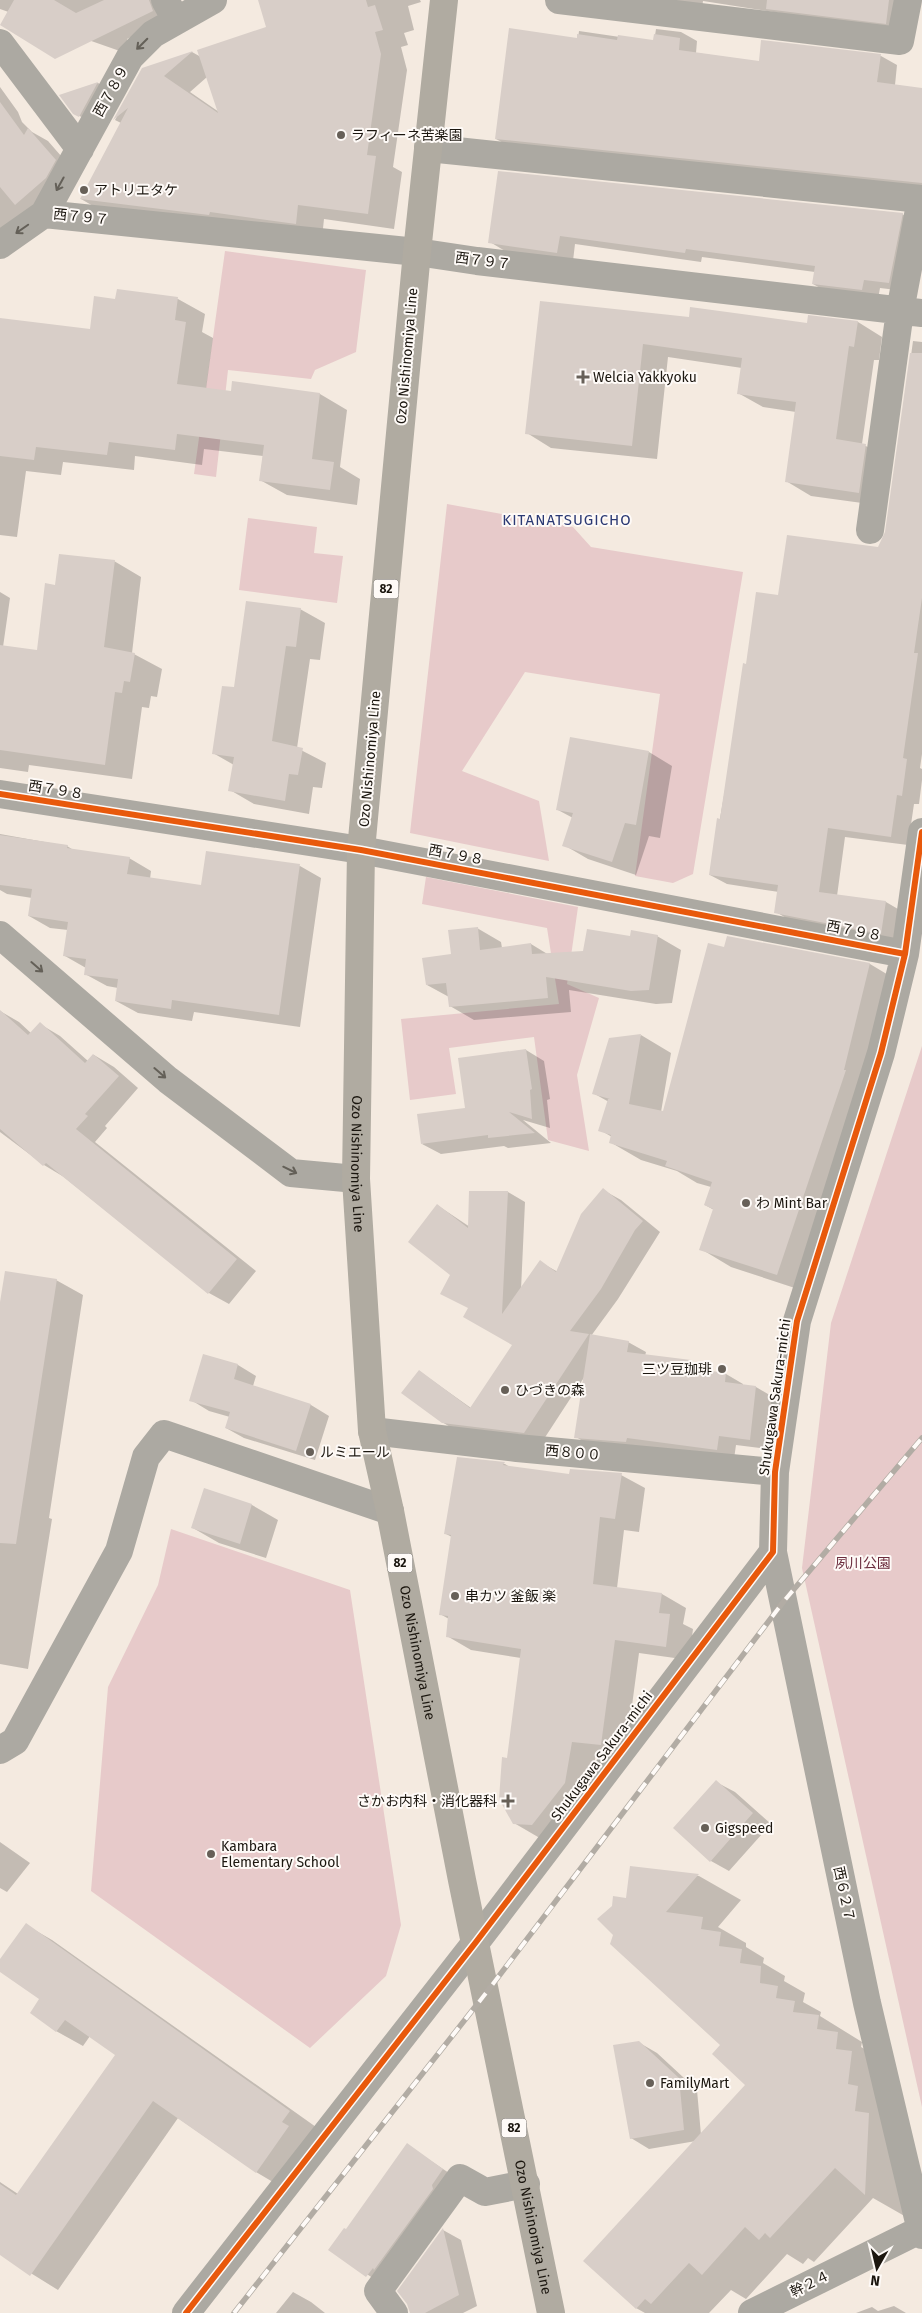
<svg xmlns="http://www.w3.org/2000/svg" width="922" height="2313" font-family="'Fira Sans','Noto Sans JP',sans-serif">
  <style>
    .green { fill: #e7caca }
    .shadow { fill: #0003; fill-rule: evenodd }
    .building { fill: #d8cec8 }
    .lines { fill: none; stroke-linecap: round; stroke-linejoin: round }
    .minor { stroke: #aca9a2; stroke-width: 28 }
    .major { stroke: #b0aba1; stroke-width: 28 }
    .rail-casing { stroke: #b2aca4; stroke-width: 5.5 }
    .rail { stroke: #fefaf7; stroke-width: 4; stroke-dasharray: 11; stroke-linecap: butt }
    .cycleway-casing { stroke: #fefaf7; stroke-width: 9 }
    .cycleway { stroke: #e8590c; stroke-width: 6 }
    .oneway { stroke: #646058 }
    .poi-dot { fill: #676058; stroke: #fefaf7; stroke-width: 2 }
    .labels { text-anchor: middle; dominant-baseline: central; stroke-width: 4; stroke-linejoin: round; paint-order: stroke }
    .shield { fill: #fefaf7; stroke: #5f5a55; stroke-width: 1 }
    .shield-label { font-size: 12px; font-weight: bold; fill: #1b160f }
    .street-label { font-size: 14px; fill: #1b160f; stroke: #fefaf7 }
    .poi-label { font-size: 14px; fill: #1b160f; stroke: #fefaf7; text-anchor: start }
    .park-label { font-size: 14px; fill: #6b2c3d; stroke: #fefaf7 }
    .neighbourhood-label { font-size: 15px; letter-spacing: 1px; fill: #2b3973; stroke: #fefaf7 }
  </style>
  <rect width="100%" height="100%" fill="#f4eae0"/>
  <path class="green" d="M 225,251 L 366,270 L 356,352 L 315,370 L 311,379 L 228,370 L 216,477 L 194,474 Z
    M 447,504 L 573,527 L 591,547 L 743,572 L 693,874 L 673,883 L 635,876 L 660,694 L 525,672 L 462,771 L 539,801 L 549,861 L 410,833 Z
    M 248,518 L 317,527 L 314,553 L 343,556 L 337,603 L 239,590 Z
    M 426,877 L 578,907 L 567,984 L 599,998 L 577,1075 L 589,1151 L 548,1140 L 534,1037 L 449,1048 L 456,1094 L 410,1100 L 401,1019 L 559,1004 L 547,928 L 422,904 Z
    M 922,1046 L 922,2107 L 802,1568 L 831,1323 Z
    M 171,1529 L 350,1590 L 401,1925 L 386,1976 L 310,2048 L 91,1891 L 108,1687 L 158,1585 Z"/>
  <path class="shadow" d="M 0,0 L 177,0 L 172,17 L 127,39 L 134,56 L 0,9 Z
    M 272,0 L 420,0 L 421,2 L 408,6 L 414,30 L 404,33 L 408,45 L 401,47 L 407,70 L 393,167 L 402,172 L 394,229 L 324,219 L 322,238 L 107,214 L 81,199 L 121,123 L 115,120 L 143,69 L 192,52 L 201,57 L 267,28 ZM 207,77 L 219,112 L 190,92 Z
    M 668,0 L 913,0 L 902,32 L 703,1 L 702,8 Z
    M 656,29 L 681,32 L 697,41 L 696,53 L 760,62 L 763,41 L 881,56 L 897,65 L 895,85 L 922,89 L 922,190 L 513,148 L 496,139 L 578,39 L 579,31 L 654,42 Z
    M 98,83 L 107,88 L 89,121 L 74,113 L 61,96 Z
    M 0,87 L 18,112 L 22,122 L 32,132 L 48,141 L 75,172 L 0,243 Z
    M 500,172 L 902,214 L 918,223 L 905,291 L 880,288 L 878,299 L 829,293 L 813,284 L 815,272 L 702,257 L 701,262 L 575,244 L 573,261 L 505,251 L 490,242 Z
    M 178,299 L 205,314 L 202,332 L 213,338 L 206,389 L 232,392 L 233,383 L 320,394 L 347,410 L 340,467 L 360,479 L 357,505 L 287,495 L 260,480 L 263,456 L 204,449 L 202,465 L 135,456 L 134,470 L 63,462 L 61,475 L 26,471 L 17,537 L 0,535 L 0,319 L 91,330 L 116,300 Z
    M 541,302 L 690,318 L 808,325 L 858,322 L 882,337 L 879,360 L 874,360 L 862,444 L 890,459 L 884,506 L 811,496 L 786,481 L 796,412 L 763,407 L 738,393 L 742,368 L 668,357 L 657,459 L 551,448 L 527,433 Z
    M 913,341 L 922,342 L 922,754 L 920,768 L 922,769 L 922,780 L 919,804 L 914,804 L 908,845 L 845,837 L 837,896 L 886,902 L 903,912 L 898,942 L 793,922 L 776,912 L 779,892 L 727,884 L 710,875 L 747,665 L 779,596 L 879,549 L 887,532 Z
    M 114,561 L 141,577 L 132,653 L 162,669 L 157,697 L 151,696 L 149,708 L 142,707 L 132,779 L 29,765 L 28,772 L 0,768 L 0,592 L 10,598 L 3,647 L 38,652 L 56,586 Z
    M 300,609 L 325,623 L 320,660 L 310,659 L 297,748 L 326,763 L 322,788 L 313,787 L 309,814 L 254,804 L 230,790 L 234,765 L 213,753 L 235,689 Z
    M 649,752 L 672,766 L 660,838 L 649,836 L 636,875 L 588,859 L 564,845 L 573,818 L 558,810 Z
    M 0,834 L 67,846 L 75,851 L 129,858 L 151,871 L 150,879 L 202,886 L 300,866 L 321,878 L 300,1027 L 194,1012 L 192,1021 L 138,1013 L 116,1001 L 118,988 L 107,986 L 85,974 L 86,968 L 65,956 L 68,930 L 50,928 L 29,916 L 32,898 L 7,894 L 0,890 Z
    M 477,928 L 501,942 L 502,948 L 531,944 L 549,955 L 584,952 L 657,936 L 681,950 L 672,1003 L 656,1004 L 569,990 L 571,1012 L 474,1020 L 450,1006 L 449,997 L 427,985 Z
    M 724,949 L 870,964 L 900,982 L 807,1292 L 731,1267 L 701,1249 L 714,1210 L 705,1205 L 711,1187 L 697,1183 L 677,1171 L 641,1160 L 610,1142 L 612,1137 L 600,1130 L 609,1102 L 593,1093 L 641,1035 L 671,1053 L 661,1112 L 664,1113 Z
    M 0,1011 L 19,1022 L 32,1034 L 40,1024 L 60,1036 L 88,1061 L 94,1055 L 114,1067 L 138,1088 L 105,1126 L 107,1128 L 95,1142 L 256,1271 L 229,1304 L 209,1293 L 64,1177 L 44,1165 L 0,1132 Z
    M 526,1050 L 544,1061 L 550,1099 L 547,1100 L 550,1128 L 523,1120 L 551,1143 L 508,1148 L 504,1146 L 441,1154 L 422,1144 L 466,1109 Z
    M 603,1190 L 621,1200 L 660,1232 L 618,1299 L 591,1336 L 628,1342 L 646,1352 L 645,1356 L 690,1362 L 708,1372 L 726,1374 L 743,1384 L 743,1386 L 756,1387 L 773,1397 L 767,1449 L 736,1445 L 734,1459 L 593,1447 L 576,1437 L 585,1376 L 542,1442 L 460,1433 L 442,1422 L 419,1371 L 471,1408 L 514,1344 L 469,1308 L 452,1275 L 437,1205 L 470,1227 L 508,1192 L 525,1202 L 521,1290 L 540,1262 L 558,1272 Z
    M 56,1280 L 83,1295 L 49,1518 L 52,1519 L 28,1669 L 0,1664 L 0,1310 Z
    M 204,1355 L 238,1365 L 256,1376 L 253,1386 L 311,1405 L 329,1416 L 315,1460 L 244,1438 L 226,1428 L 230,1417 L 209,1411 L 191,1400 Z
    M 458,1458 L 505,1464 L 511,1468 L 570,1475 L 621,1475 L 645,1488 L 639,1532 L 624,1530 L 617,1588 L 662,1594 L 686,1608 L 683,1624 L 693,1629 L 689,1660 L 639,1653 L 625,1758 L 596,1754 L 588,1797 L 556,1838 L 538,1837 L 514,1823 L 508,1759 L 521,1658 L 471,1650 L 447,1636 L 449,1619 L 440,1614 L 452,1537 L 446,1534 Z
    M 205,1489 L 252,1505 L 278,1520 L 266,1558 L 219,1543 L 193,1528 Z
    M 716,1782 L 735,1792 L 771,1824 L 729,1871 L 711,1861 Z
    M 0,1842 L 30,1863 L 7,1892 L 0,1888 Z
    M 631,1867 L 699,1876 L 741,1900 L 718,1927 L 746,1943 L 746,1947 L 764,1958 L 763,1963 L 785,1976 L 784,1981 L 805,1993 L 803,2002 L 821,2012 L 820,2016 L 862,2042 L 861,2047 L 881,2058 L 908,2218 L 873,2198 L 814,2262 L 808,2258 L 803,2264 L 787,2254 L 746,2299 L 731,2290 L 709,2313 L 645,2313 L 636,2308 L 696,2141 L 649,2149 L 631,2138 L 638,2042 L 657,2053 L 697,2090 L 701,2135 L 747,2085 L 627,1899 Z
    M 26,1925 L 52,1940 L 316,2127 L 283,2188 L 256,2172 L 178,2118 L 58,2290 L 0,2254 L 0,2182 L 18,2194 L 117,2055 L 90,2036 L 83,2046 L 56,2031 L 41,1999 L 0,1970 L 0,1961 Z
    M 407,2145 L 458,2179 L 385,2286 L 330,2250 L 347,2231 Z
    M 443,2230 L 461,2240 L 477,2306 L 463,2313 L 420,2313 Z
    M 293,2292 L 311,2302 L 325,2313 L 276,2313 Z
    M 894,2306 L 906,2313 L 856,2313 L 872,2307 L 878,2311 Z"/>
  <path class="building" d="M 14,0 L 54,0 L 76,13 L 104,0 L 149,0 L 153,11 L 55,59 L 0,25 Z
    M 258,0 L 366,0 L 368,7 L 375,5 L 383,30 L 375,32 L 381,54 L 367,155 L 376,156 L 368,214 L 298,205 L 296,224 L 210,212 L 209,215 L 80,199 L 128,108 L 113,120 L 142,68 L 193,51 L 164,76 L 218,113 L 197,50 L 266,27 Z
    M 767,0 L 889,0 L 886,24 L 766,9 Z
    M 509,28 L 577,38 L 577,34 L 617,40 L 618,35 L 653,40 L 654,34 L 680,38 L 679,50 L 759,61 L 761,40 L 881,54 L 877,82 L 922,88 L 922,183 L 495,139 Z
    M 98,82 L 79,117 L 73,114 L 59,95 Z
    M 0,102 L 24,135 L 28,128 L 56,160 L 46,178 L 15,205 L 0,187 Z
    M 498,171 L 903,213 L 889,283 L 864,280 L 862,290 L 812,284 L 815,266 L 686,249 L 685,253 L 560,236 L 557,253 L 488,243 Z
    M 117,289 L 178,297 L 175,320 L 186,322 L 177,384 L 231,391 L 232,381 L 320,393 L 312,459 L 334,462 L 330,490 L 259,481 L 264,445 L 177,434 L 175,450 L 109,442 L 107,455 L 36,447 L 34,460 L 0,456 L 0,318 L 90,329 L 94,296 L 115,299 Z
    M 540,301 L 689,317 L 690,307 L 807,323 L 808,315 L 858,321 L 854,347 L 849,346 L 836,439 L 866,444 L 859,493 L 785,482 L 796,402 L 737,394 L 742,358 L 643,344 L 632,446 L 525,434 Z
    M 910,353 L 922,353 L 922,598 L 914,653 L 918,653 L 903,758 L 907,759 L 902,796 L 897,795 L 891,837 L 828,828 L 819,892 L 886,901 L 881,934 L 774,913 L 778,885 L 709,875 L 717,818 L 720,819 L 743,663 L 746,664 L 756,592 L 778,595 L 787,535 L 878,547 L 885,532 Z
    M 59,554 L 115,560 L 104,647 L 135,653 L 130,682 L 124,681 L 122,693 L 115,692 L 105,765 L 0,750 L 0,645 L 37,650 L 45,583 L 55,585 Z
    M 246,601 L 301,608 L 296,647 L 286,646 L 272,741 L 303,748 L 298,775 L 289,774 L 285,801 L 228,791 L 234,757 L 212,754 L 222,686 L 234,687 Z
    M 570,737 L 649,751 L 636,825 L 625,823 L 612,862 L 562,846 L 573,813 L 556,810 Z
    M 0,835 L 68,845 L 67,848 L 130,857 L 127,874 L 201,885 L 206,851 L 300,864 L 279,1015 L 172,1000 L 171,1009 L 115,1001 L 118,979 L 84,975 L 86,959 L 63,956 L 68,922 L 28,916 L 32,889 L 0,885 Z
    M 478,927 L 480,950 L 531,943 L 532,954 L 583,951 L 587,929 L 630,936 L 631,930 L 658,935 L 649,990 L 631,991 L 546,977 L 548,998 L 449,1007 L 446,983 L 426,985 L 422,958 L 451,954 L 448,930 Z
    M 727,936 L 870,963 L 844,1070 L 846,1070 L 777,1275 L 699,1250 L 713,1209 L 704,1205 L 712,1182 L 665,1166 L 667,1161 L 609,1143 L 611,1135 L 598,1131 L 608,1099 L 610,1099 L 592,1094 L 609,1038 L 641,1034 L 629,1104 L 663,1111 L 708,943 L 724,947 Z
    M 0,1010 L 28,1035 L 40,1022 L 85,1063 L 93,1054 L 119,1076 L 85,1114 L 88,1116 L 76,1129 L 237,1259 L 208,1294 L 46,1163 L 43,1166 L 0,1129 Z
    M 526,1049 L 532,1089 L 530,1090 L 532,1119 L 509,1112 L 535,1133 L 488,1138 L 488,1135 L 421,1144 L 417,1114 L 465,1108 L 458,1058 Z
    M 603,1188 L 643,1221 L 635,1230 L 601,1289 L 570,1331 L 589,1334 L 524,1433 L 442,1423 L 401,1393 L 419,1370 L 470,1408 L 512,1345 L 463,1317 L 468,1308 L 440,1294 L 450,1275 L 408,1242 L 437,1204 L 468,1228 L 469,1191 L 508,1191 L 502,1314 L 540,1260 L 556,1272 L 581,1214 Z
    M 5,1271 L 57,1279 L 16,1544 L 0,1543 L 0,1302 Z
    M 590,1334 L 629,1341 L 627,1352 L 691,1360 L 690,1368 L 726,1373 L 725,1382 L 756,1386 L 750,1440 L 719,1436 L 717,1450 L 627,1438 L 626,1442 L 574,1438 Z
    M 203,1354 L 238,1364 L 234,1379 L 311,1404 L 296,1451 L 225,1428 L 230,1412 L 189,1401 Z
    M 457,1457 L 505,1462 L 503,1465 L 569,1474 L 570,1469 L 622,1473 L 615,1519 L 600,1517 L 593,1584 L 662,1593 L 659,1613 L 670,1614 L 666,1647 L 615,1640 L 601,1745 L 572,1742 L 565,1783 L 532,1825 L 513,1824 L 499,1799 L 502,1757 L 507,1758 L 521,1649 L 446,1637 L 448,1616 L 439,1615 L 451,1535 L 444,1534 Z
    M 204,1488 L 252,1504 L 240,1544 L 191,1528 Z
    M 716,1780 L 753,1813 L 710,1862 L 673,1828 Z
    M 630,1866 L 699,1874 L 666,1912 L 703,1917 L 701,1929 L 721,1932 L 719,1946 L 742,1949 L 740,1963 L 761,1966 L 760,1983 L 778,1986 L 776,1998 L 795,2001 L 793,2012 L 819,2015 L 817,2029 L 838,2032 L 836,2049 L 852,2051 L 848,2084 L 858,2086 L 855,2111 L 869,2113 L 865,2195 L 835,2168 L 770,2238 L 765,2233 L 759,2240 L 745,2227 L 702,2275 L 689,2263 L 651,2304 L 645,2299 L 636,2309 L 583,2261 L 745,2085 L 712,2054 L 720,2045 L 610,1944 L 613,1935 L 597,1919 L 612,1906 L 613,1896 L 626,1898 Z
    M 26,1923 L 290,2111 L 282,2122 L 289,2126 L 256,2173 L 153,2101 L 30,2276 L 0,2255 L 0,2184 L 16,2195 L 115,2055 L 65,2020 L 56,2032 L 30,2013 L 39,1999 L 0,1972 L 0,1959 Z
    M 639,2041 L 679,2078 L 684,2130 L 630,2139 L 613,2045 Z
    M 407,2143 L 443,2169 L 432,2185 L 433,2189 L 374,2270 L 373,2268 L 366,2277 L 328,2250 L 344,2228 L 346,2229 Z
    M 443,2228 L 459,2295 L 425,2313 L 410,2313 L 407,2304 L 397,2291 Z"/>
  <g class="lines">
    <path class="minor" d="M 165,0 L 176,20
      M 559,0 L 900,41 L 908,0
      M 0,43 L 80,149
      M 428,148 L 921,199 L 900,311 L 870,530
      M 44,214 L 417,252 L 477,261 L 922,313
      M 0,245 L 44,214 L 130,57 L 153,34 L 213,0
      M 0,794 L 361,850 L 905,954
      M 0,935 L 168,1080 L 291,1173 L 356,1179
      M 372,1431 L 517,1448 L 775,1472
      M 773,1552 L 867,2003 L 922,2235
      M 0,1750 L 15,1741 L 119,1551 L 146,1457 L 164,1434 L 390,1511
      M 186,2313 L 476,1942 L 773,1552 L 775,1472 L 797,1321 L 881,1053 L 905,954 L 922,832
      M 394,2313 L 378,2291 L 460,2178 L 485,2192 L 526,2184
      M 752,2313 L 922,2229"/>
    <path class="major" id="s1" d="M 444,0 L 417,252 L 361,850 L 356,1179 L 372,1431 L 390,1511 L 462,1880 L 551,2313"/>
    <g class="rail-casing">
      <path id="rail" d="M 234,2313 L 486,1993 L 784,1601 L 922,1438"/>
    </g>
    <use href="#rail" class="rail"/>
    <g class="cycleway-casing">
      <path id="cycleway" d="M 0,794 L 361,850 L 905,954
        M 186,2313 L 476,1942 L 773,1552 L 775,1472 L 797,1321 L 881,1053 L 905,954 L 922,832"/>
    </g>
    <use href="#cycleway" class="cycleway"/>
  </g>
  <defs><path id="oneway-shaft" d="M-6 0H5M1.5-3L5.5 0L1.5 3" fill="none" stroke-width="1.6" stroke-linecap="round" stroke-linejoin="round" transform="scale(1.25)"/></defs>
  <g class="oneway">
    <use href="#oneway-shaft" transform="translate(142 44) rotate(135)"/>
    <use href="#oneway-shaft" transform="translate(60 184) rotate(119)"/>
    <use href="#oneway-shaft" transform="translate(22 229) rotate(145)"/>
    <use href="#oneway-shaft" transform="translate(37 967) rotate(41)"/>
    <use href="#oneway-shaft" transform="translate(160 1073) rotate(41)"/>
    <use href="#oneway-shaft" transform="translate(290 1170) rotate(26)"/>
  </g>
  <g class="poi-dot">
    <circle cx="341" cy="135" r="5"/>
    <circle cx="84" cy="190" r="5"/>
    <path d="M580.5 369.5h5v5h5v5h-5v5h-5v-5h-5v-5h5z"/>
    <circle cx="746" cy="1203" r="5"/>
    <circle cx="722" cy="1369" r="5"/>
    <circle cx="505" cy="1390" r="5"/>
    <circle cx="310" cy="1452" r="5"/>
    <circle cx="455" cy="1596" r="5"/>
    <path d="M505.5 1793.5h5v5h5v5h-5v5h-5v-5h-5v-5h5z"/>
    <circle cx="705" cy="1828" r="5"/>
    <circle cx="211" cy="1854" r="5"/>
    <circle cx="650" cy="2083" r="5"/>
  </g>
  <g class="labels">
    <g class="shield">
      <rect x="373.5" y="579.5" width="25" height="19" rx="4"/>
      <rect x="387.5" y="1553.5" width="25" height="19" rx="4"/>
      <rect x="501.5" y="2118.5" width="25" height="19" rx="4"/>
    </g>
    <g class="shield-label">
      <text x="386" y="589">82</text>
      <text x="400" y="1563">82</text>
      <text x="514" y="2128">82</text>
    </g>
    <g class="street-label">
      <text transform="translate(111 91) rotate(-61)">西７８９</text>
      <text transform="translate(81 217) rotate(6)">西７９７</text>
      <text transform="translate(483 261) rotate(7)">西７９７</text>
      <text transform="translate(407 356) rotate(-85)">Ozo Nishinomiya Line</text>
      <text transform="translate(370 759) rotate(-85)">Ozo Nishinomiya Line</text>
      <text transform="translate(56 790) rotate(9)">西７９８</text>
      <text transform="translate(456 855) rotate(11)">西７９８</text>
      <text transform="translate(854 931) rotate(11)">西７９８</text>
      <text stroke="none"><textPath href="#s1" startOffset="1168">Ozo Nishinomiya Line</textPath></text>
      <text transform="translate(775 1397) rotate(-82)">Shukugawa Sakura-michi</text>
      <text transform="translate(573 1453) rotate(5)">西８００</text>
      <text stroke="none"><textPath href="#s1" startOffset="1662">Ozo Nishinomiya Line</textPath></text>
      <text transform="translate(602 1756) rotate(-53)">Shukugawa Sakura-michi</text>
      <text transform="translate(844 1894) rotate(78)">西６２７</text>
      <text stroke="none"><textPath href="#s1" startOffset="2248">Ozo Nishinomiya Line</textPath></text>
      <text transform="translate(810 2284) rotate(-26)">幹２４</text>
    </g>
    <g class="poi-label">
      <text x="351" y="135">ラフィーネ苦楽園</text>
      <text x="94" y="190">アトリエタケ</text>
      <text x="593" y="377">Welcia Yakkyoku</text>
      <text x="756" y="1203">わ Mint Bar</text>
      <text x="712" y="1369" text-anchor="end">三ツ豆珈琲</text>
      <text x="515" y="1390">ひづきの森</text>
      <text x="320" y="1452">ルミエール</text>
      <text x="465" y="1596">串カツ 釜飯 楽</text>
      <text x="497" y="1801" text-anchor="end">さかお内科・消化器科</text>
      <text x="715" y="1828">Gigspeed</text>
      <text x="221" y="1846">Kambara<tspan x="221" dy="16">Elementary School</tspan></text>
      <text x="660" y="2083">FamilyMart</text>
    </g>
    <g class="park-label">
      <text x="863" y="1563">夙川公園</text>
    </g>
    <g class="neighbourhood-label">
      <text x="567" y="520">KITANATSUGICHO</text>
    </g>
  </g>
  <g transform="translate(877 2268) rotate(188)" stroke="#fefaf7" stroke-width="4" paint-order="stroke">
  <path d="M0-4L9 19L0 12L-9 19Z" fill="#1b160f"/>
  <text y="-8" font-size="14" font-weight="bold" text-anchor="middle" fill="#1b160f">N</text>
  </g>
</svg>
